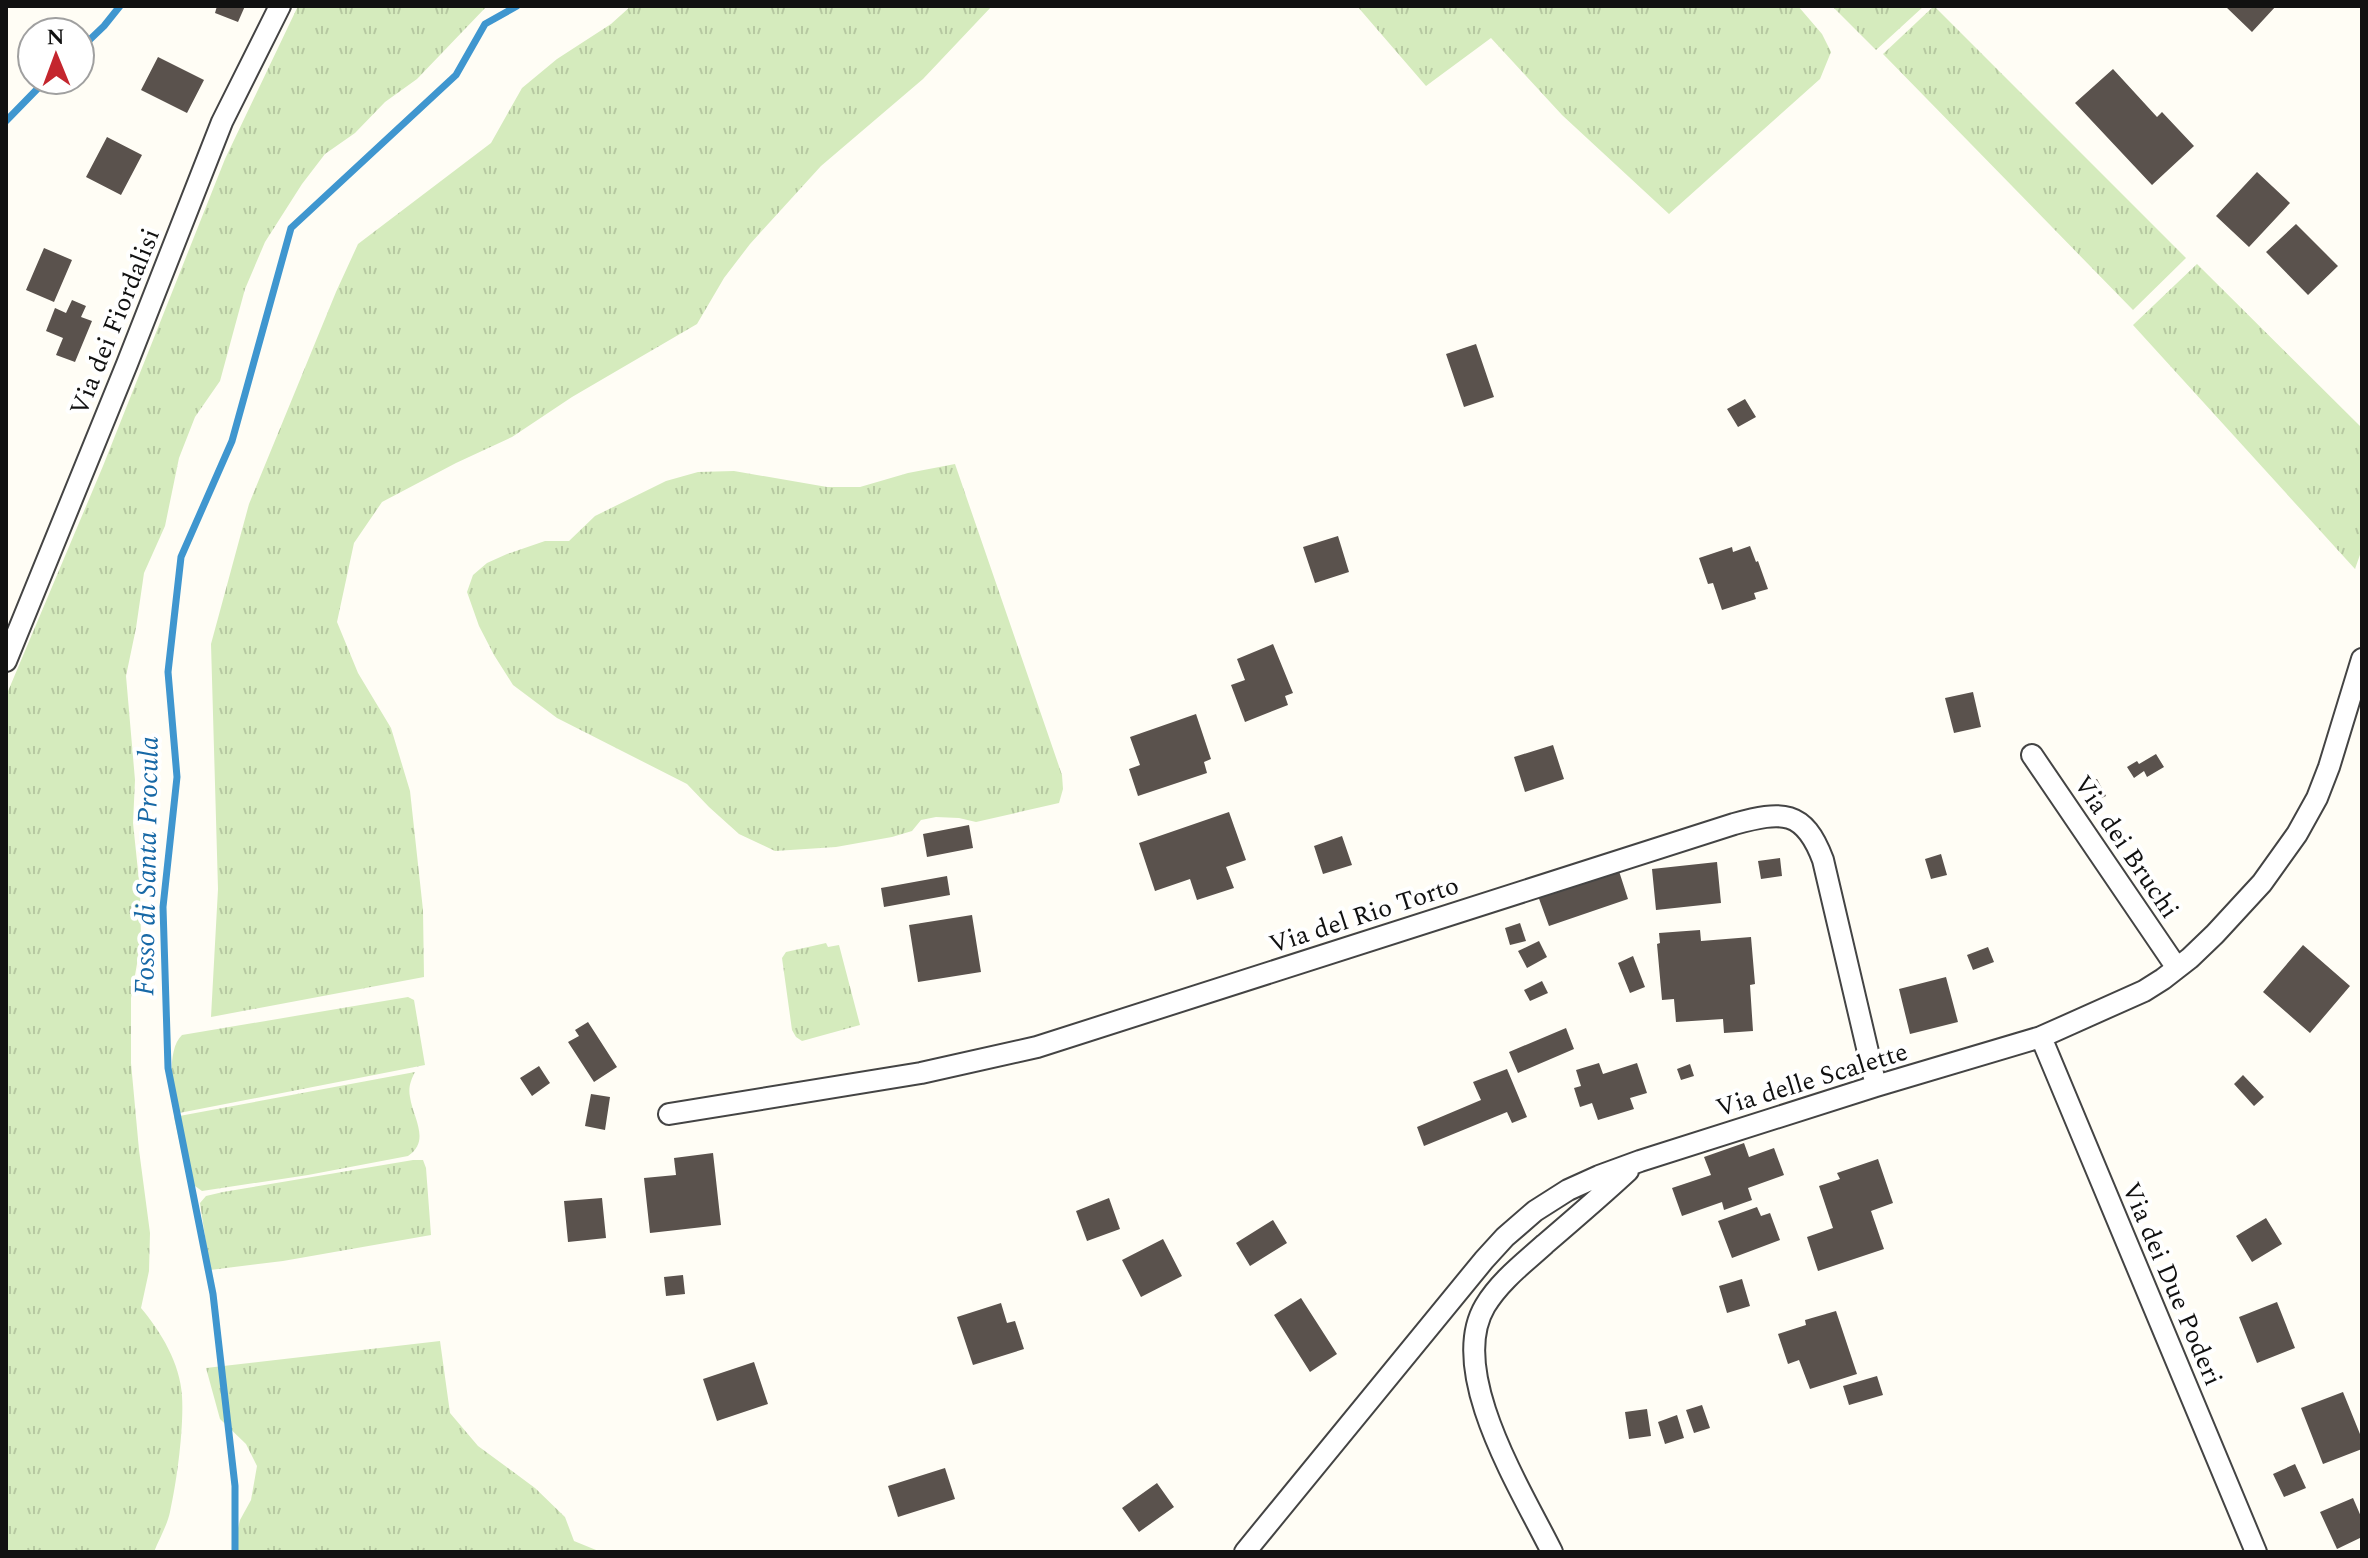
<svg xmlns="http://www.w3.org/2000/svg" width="2368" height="1558" font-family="Spectral,serif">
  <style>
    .grass { fill: url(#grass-tufts) }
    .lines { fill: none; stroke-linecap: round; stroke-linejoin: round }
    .stream { stroke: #3f96cf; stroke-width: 7 }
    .building { fill: #5a524d }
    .minor-casing { stroke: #444; stroke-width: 24 }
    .minor { stroke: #fff; stroke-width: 20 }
    .labels { text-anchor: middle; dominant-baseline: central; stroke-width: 8; stroke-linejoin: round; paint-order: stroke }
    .street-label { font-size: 26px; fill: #111; stroke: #fff }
    .water-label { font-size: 28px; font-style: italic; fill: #1768a6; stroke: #fff }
  </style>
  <defs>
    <pattern id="grass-tufts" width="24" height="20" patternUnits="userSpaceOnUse" patternTransform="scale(2)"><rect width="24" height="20" fill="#d5ebbd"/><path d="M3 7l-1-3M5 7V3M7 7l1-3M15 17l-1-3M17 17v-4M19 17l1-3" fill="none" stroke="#b6c8a1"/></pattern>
  </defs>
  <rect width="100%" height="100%" fill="#fffdf5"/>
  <path class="grass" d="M 298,6 L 487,6 L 417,79 L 385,102 L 355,133 L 325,154 L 302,184 L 265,242 L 245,289 L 220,381 L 195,417 L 179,458 L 165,526 L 144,573 L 136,628 L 126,676 L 135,780 L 133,823 L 140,890 L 141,941 L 131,998 L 131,1063 L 139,1150 L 150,1233 L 149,1271 L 141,1308 C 161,1332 180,1363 182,1396 C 184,1427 177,1481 170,1512 C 167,1526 159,1539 154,1552 L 6,1552 L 6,696 L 103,466 L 225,159 Z
    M 631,6 L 992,6 L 923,79 L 821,166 L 750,244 L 724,278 L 697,324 L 572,397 L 512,437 L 456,463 L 382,502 L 354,543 L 337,622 L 358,673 L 391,728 L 410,791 L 423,910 L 424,977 L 211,1017 L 218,889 L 211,644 L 249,504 L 336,292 L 358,244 L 491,143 L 522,88 L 557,59 L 611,24 Z
    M 1357,6 L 1798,6 L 1822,34 L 1831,52 L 1820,79 L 1669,214 L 1562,115 L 1491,38 L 1426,86 Z
    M 1832,6 L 1924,6 L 1876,50 Z
    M 1934,6 L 2186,258 L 2133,310 L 1883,54 Z
    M 2197,264 L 2362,428 L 2362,549 L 2355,569 L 2133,325 Z
    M 955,464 L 1062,775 L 1063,789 L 1059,803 L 976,822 L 959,818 L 936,817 L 921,820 L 912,831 L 892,837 L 836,847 L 775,851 L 739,834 L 709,807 L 687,784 L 557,718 L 513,685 L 494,655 L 479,626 L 467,592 L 473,575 L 487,563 L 507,554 L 545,541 L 569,541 L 595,516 L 666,481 L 698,472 L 734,471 L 827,487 L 860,487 L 908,473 Z
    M 826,943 L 828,947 L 839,945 L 860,1025 L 802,1041 L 796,1037 L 792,1030 L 782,958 L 786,952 Z
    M 408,997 L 414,1000 L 425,1065 L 174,1114 C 173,1092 166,1050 182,1035 Z
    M 415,1072 C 411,1080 408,1087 410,1097 C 413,1118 431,1141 408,1156 L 308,1175 L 202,1191 L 188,1181 L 174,1117 Z
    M 413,1160 L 423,1160 L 426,1168 L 431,1235 L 283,1261 L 210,1270 L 200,1203 L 206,1196 L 223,1192 Z
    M 440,1341 L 450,1413 L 478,1446 L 535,1488 L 565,1517 L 574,1541 L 601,1552 L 232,1552 L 240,1520 L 251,1500 L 257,1466 L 246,1444 L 220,1419 L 206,1368 Z"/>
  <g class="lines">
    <path class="stream" d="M 80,49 L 104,26 L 120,6
      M 6,121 L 46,80
      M 235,1552 L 235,1486 L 213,1294 L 168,1068 L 163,907 L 177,777 L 168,672 L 181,557 L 232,441 L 291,228 L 456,75 L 485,24 L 517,6"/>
  </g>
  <path class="building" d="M 217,6 L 245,6 L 238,22 L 215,13 Z
    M 2225,6 L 2276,6 L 2252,32 Z
    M 158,57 L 204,80 L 187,113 L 141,90 Z
    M 2113,69 L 2157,117 L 2162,112 L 2194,146 L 2152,185 L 2075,103 Z
    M 107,137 L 142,155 L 121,195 L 86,177 Z
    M 2257,172 L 2290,203 L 2249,247 L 2216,216 Z
    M 2296,224 L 2338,266 L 2308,295 L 2266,252 Z
    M 44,248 L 72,260 L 54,302 L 26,290 Z
    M 72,300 L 86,306 L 81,317 L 92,321 L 75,362 L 56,355 L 63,338 L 46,331 L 55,308 L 66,313 Z
    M 1476,344 L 1494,397 L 1464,407 L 1446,354 Z
    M 1745,399 L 1756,417 L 1738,427 L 1727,409 Z
    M 1338,536 L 1349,572 L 1315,583 L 1303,547 Z
    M 1750,546 L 1756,562 L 1758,561 L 1768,589 L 1754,593 L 1756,599 L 1722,610 L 1713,583 L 1708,584 L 1699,558 L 1732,547 L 1733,552 Z
    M 1273,644 L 1293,693 L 1285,696 L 1288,705 L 1245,722 L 1231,685 L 1245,680 L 1237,659 Z
    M 1973,692 L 1981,727 L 1954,733 L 1945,698 Z
    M 1196,714 L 1211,759 L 1204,762 L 1207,773 L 1138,796 L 1129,769 L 1140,765 L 1130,737 Z
    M 1553,745 L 1564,779 L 1525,792 L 1514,757 Z
    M 2156,754 L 2164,767 L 2147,777 L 2144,771 L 2134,778 L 2127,767 L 2137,761 L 2139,764 Z
    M 2097,779 L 2106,796 L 2095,801 L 2086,785 Z
    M 1229,812 L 1246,860 L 1226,867 L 1234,888 L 1197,900 L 1190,879 L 1155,891 L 1139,843 Z
    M 969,825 L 973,848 L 927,857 L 923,834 Z
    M 1342,836 L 1352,865 L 1323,874 L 1314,846 Z
    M 1941,854 L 1947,875 L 1931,879 L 1925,859 Z
    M 1780,858 L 1782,876 L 1761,879 L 1758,861 Z
    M 1717,862 L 1721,903 L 1656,910 L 1652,869 Z
    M 1618,868 L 1628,899 L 1549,926 L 1538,896 Z
    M 947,876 L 950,895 L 884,907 L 881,888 Z
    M 972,915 L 981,972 L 918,982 L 909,925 Z
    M 1520,923 L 1526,941 L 1510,945 L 1505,928 Z
    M 1700,930 L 1701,941 L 1751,937 L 1755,984 L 1750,985 L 1753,1031 L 1724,1033 L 1723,1019 L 1676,1022 L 1674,999 L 1662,1000 L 1657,944 L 1660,943 L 1659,933 Z
    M 1539,941 L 1547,957 L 1527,968 L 1518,951 Z
    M 2303,945 L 2350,986 L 2310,1033 L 2263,992 Z
    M 1988,947 L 1994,962 L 1973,970 L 1967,955 Z
    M 1633,956 L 1645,987 L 1630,993 L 1618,963 Z
    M 1946,977 L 1958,1022 L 1910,1034 L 1899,989 Z
    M 1542,981 L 1548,993 L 1530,1001 L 1524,990 Z
    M 588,1022 L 617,1067 L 594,1082 L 568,1042 L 579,1036 L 575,1030 Z
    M 1566,1028 L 1574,1049 L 1518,1073 L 1509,1052 Z
    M 1599,1063 L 1603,1074 L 1637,1063 L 1647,1093 L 1630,1098 L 1634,1109 L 1598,1120 L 1592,1103 L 1580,1107 L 1574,1088 L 1581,1086 L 1576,1070 Z
    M 1690,1064 L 1694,1076 L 1681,1080 L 1677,1069 Z
    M 539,1066 L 550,1083 L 532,1096 L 520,1078 Z
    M 1507,1069 L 1527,1117 L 1512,1123 L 1507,1112 L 1424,1146 L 1417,1127 L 1481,1100 L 1473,1082 Z
    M 2243,1075 L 2264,1097 L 2254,1106 L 2234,1084 Z
    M 591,1094 L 610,1097 L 605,1130 L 585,1126 Z
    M 1744,1143 L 1749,1157 L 1774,1148 L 1784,1175 L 1748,1188 L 1752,1200 L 1724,1210 L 1722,1202 L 1682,1216 L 1672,1188 L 1711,1175 L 1704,1157 Z
    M 713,1153 L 721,1225 L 650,1233 L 644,1178 L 676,1175 L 674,1158 Z
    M 1878,1159 L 1893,1203 L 1871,1211 L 1884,1249 L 1818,1271 L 1807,1237 L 1833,1228 L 1819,1186 L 1840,1179 L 1837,1173 Z
    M 602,1198 L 606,1238 L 568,1242 L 564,1201 Z
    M 1109,1198 L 1120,1229 L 1087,1241 L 1076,1211 Z
    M 1757,1207 L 1761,1216 L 1770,1213 L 1780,1240 L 1732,1258 L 1718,1221 Z
    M 2266,1218 L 2282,1244 L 2252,1262 L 2236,1236 Z
    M 1273,1220 L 1287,1243 L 1250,1266 L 1236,1243 Z
    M 1163,1239 L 1182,1276 L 1141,1297 L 1122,1260 Z
    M 683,1275 L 685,1294 L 666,1296 L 664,1277 Z
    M 1742,1279 L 1750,1306 L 1727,1313 L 1719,1286 Z
    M 1301,1298 L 1337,1354 L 1310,1372 L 1274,1315 Z
    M 2277,1302 L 2295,1348 L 2257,1363 L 2239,1317 Z
    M 1001,1303 L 1007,1323 L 1015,1321 L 1024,1349 L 973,1365 L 957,1317 Z
    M 1836,1311 L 1857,1374 L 1810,1389 L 1799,1360 L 1788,1364 L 1778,1334 L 1806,1325 L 1805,1320 Z
    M 754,1362 L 768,1404 L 717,1421 L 703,1379 Z
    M 1877,1376 L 1883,1395 L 1849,1405 L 1843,1386 Z
    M 2343,1392 L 2362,1439 L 2362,1449 L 2323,1464 L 2301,1408 Z
    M 1702,1405 L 1710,1428 L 1694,1433 L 1686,1410 Z
    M 1647,1409 L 1651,1436 L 1629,1439 L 1625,1412 Z
    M 1677,1415 L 1684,1438 L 1665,1444 L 1658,1422 Z
    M 2295,1464 L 2306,1488 L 2284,1497 L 2273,1474 Z
    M 945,1468 L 955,1499 L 898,1517 L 888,1486 Z
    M 1157,1483 L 1174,1507 L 1139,1532 L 1122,1508 Z
    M 2353,1498 L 2362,1519 L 2362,1537 L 2337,1549 L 2320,1512 Z"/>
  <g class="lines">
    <g class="minor-casing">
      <path id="minor" d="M 6,661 L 127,364 L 222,122 L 280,6
        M 2032,755 L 2177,968
        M 2041,1037 L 2256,1552
        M 669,1114 L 921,1073 L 1037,1047 L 1734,824 C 1782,811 1804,809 1823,860 L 1876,1086
        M 1245,1552 L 1484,1260 L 1505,1237 L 1535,1211 L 1568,1190 L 1599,1176 L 1640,1161 L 1876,1086 L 2041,1037 L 2144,991 L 2163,979 L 2190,958 L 2215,934 L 2262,883 L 2297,834 L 2317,798 L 2329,767 L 2362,659
        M 1552,1552 C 1522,1491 1446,1372 1485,1306 C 1500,1281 1524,1263 1545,1244 C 1573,1220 1601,1196 1628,1171"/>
    </g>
    <use href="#minor" class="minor"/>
  </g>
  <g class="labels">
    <g class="street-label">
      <text transform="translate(115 322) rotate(-68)">Via dei Fiordalisi</text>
      <text transform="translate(2126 847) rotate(56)">Via dei Bruchi</text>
      <text transform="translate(1364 915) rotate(-18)">Via del Rio Torto</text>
      <text transform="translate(1812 1080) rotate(-17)">Via delle Scalette</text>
      <text transform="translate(2172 1284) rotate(67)">Via dei Due Poderi</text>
    </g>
    <g class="water-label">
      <text transform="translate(147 866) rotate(-89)">Fosso di Santa Procula</text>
    </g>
  </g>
  <rect width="2368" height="1558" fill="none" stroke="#111111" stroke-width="16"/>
  <g transform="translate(56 56) rotate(359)"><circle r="38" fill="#ffffff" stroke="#a0a0a0" stroke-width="2"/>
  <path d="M0-6L14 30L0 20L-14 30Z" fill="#c4262e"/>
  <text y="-12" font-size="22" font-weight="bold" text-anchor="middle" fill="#111111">N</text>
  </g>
</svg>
